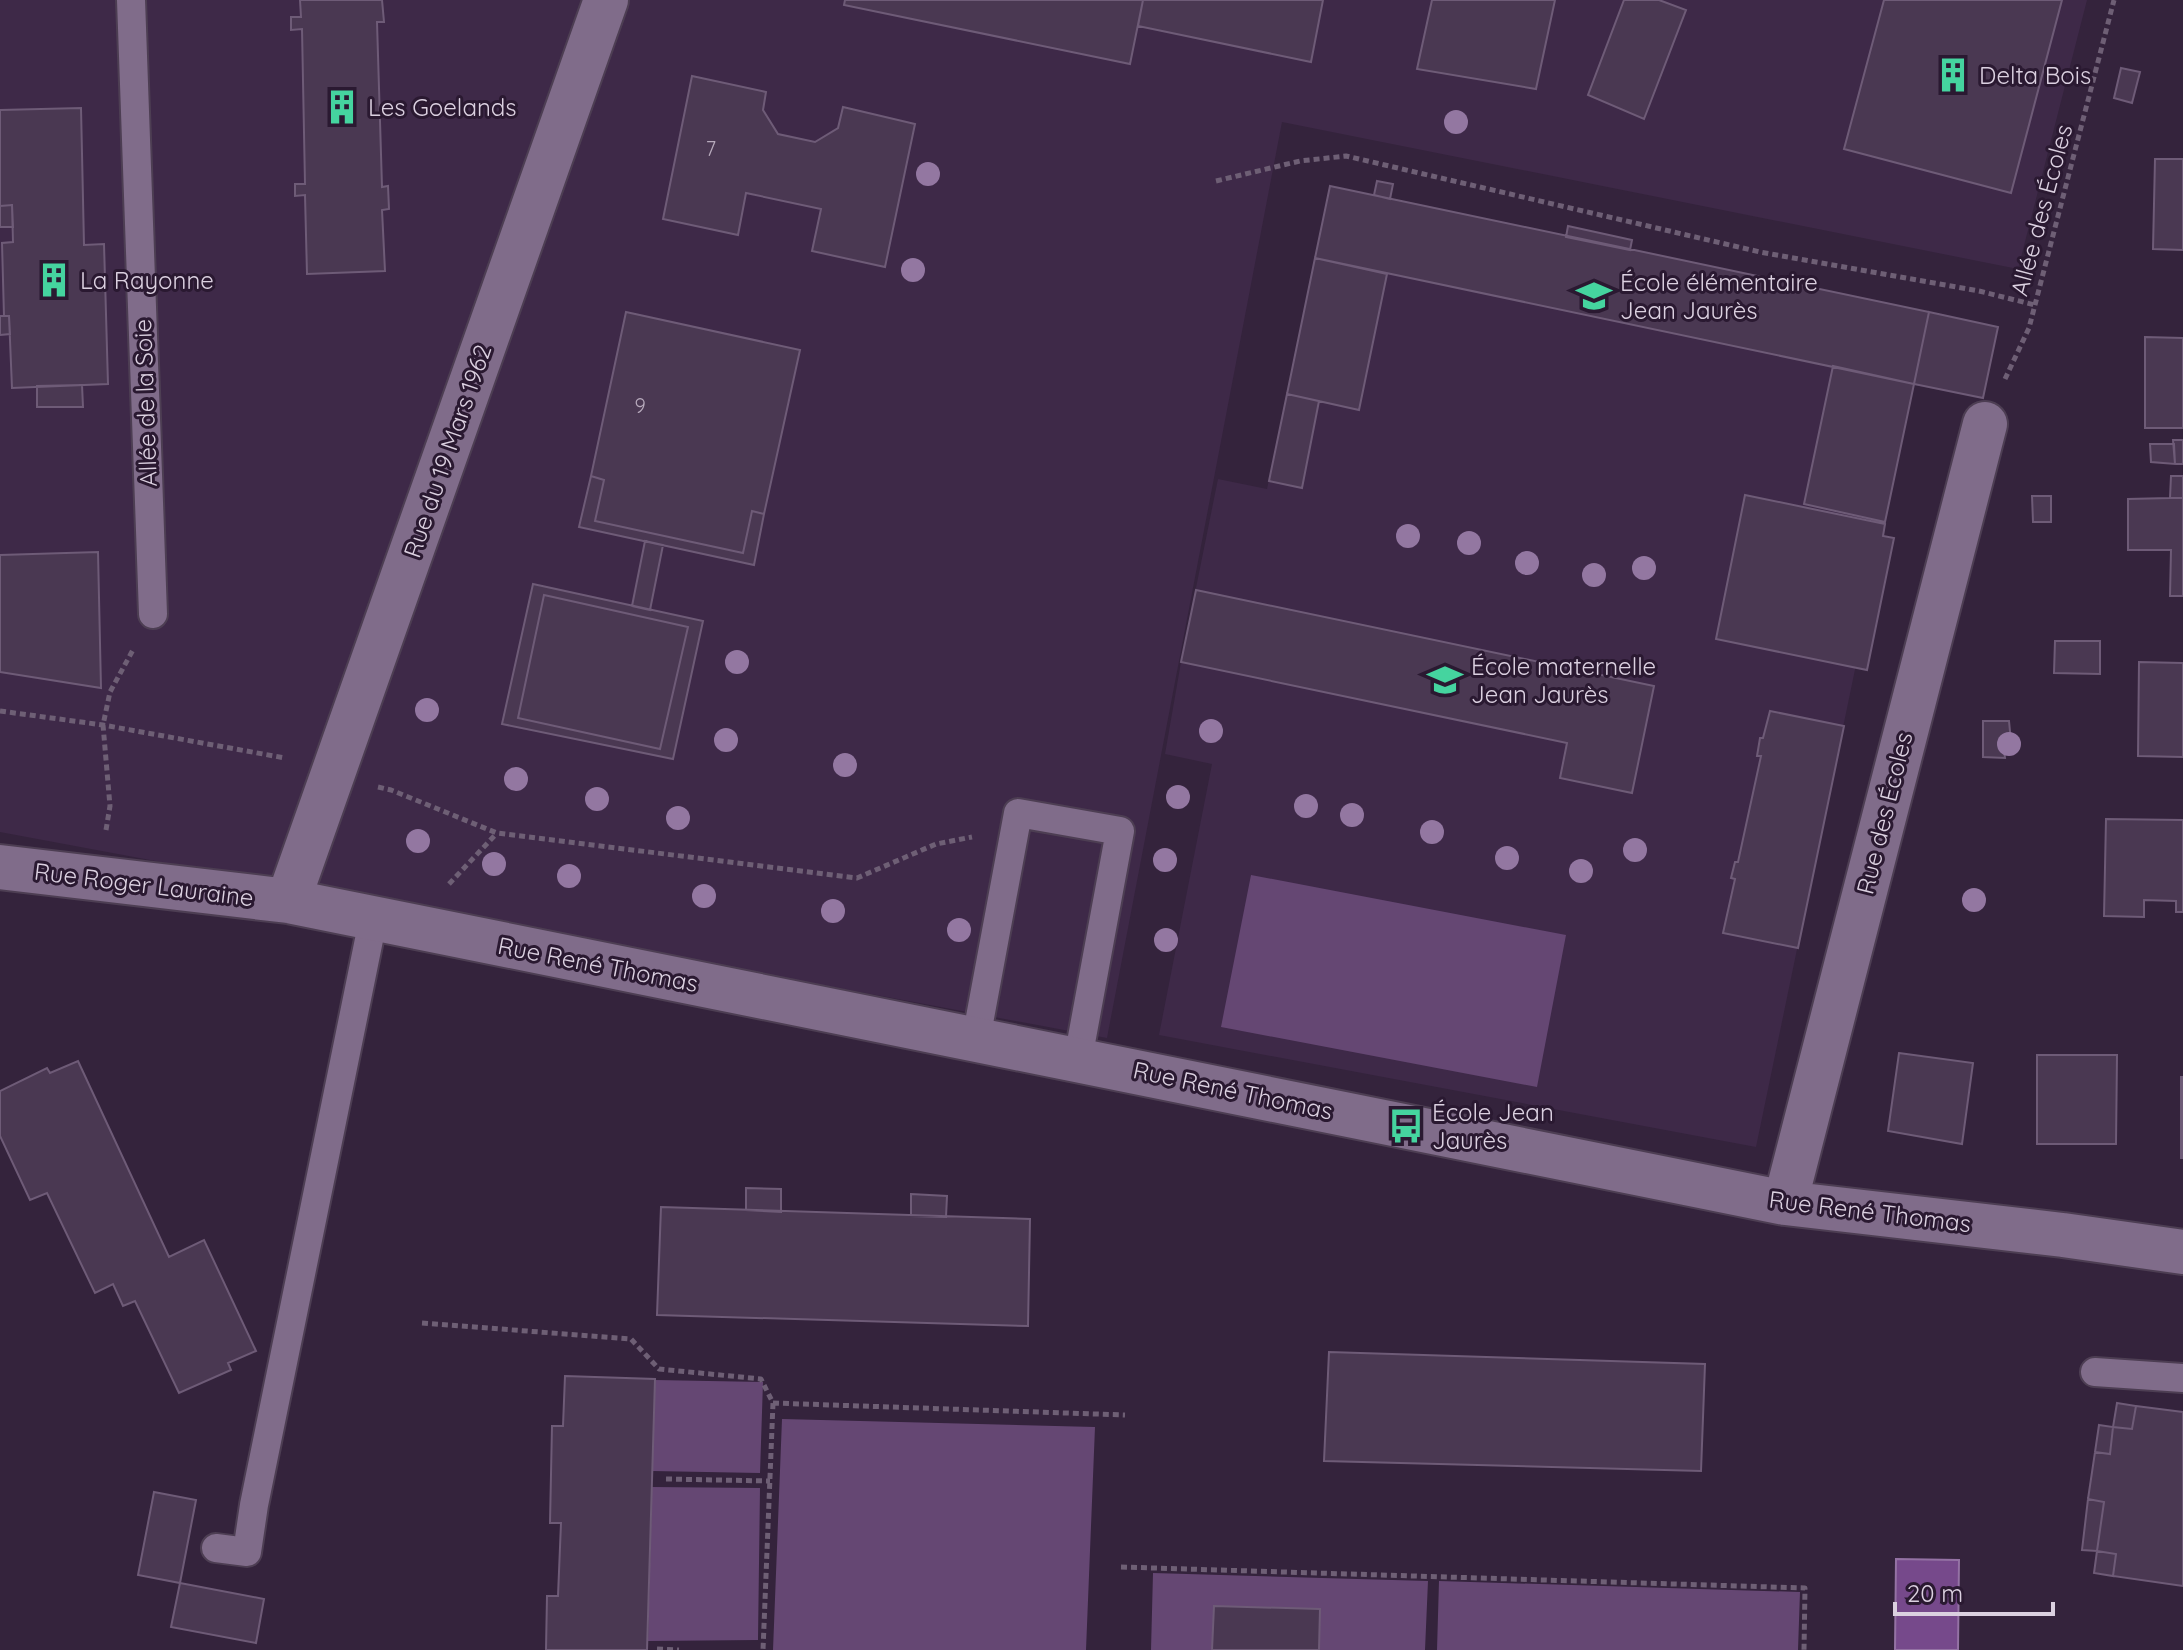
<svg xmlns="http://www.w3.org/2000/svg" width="2183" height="1650" font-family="Quicksand,sans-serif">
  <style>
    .built { fill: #3e2948 }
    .green { fill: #654773 }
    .water { fill: #76498b; stroke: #9472a4; stroke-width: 2 }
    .building { fill: #4a3852; stroke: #6e5b77; stroke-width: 2; fill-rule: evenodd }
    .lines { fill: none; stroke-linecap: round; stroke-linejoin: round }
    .lane-casing { stroke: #4d3e53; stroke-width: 32 }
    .street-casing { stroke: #4d3e53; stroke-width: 48 }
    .path { stroke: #6e5f75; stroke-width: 5; stroke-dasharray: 6 4; stroke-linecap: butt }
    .lane { stroke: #806c8a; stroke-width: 28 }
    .street { stroke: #806c8a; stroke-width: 44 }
    .tree { fill: #9377a1 }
    .labels { text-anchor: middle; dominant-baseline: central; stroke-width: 6; stroke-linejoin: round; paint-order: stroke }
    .number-label { font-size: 20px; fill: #b7aabc }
    .poi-label { font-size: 24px; fill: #dbd0e0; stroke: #2a1931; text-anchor: start }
    .street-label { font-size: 24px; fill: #dbd0e0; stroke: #2a1931 }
  </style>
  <rect width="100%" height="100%" fill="#34233c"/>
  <path class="built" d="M 0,0 L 2087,0 L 2018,269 L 1282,122 L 1107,1038 L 0,832 Z
    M 1330,186 L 1998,327 L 1983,398 L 1914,385 L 1756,1147 L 1159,1035 L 1212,764 L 1165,754 L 1181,662 L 1218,479 L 1267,489 Z"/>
  <path class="green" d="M 1251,875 L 1566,935 L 1537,1087 L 1221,1027 Z
    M 655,1380 L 763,1382 L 760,1473 L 652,1471 Z
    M 782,1419 L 1095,1427 L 1086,1650 L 773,1650 Z
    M 652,1487 L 760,1488 L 758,1640 L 648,1641 Z
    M 1153,1573 L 1428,1581 L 1425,1650 L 1319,1650 L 1214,1606 L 1212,1650 L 1151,1650 Z
    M 1439,1581 L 1800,1592 L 1798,1650 L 1437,1650 Z"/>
  <path class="water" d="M 1896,1559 L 1959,1560 L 1958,1650 L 1895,1650 Z"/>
  <path class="building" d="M 300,0 L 382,0 L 384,22 L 377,22 L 382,187 L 388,186 L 389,209 L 382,210 L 385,271 L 307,274 L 305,195 L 295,196 L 295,184 L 305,184 L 302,29 L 291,30 L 291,17 L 301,17 Z
    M 845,0 L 1143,0 L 1130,64 L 844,5 Z
    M 1143,0 L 1323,0 L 1311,62 L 1138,26 Z
    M 1432,0 L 1555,0 L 1536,89 L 1417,69 Z
    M 1624,0 L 1659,0 L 1686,10 L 1644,119 L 1588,95 Z
    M 1884,0 L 2062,0 L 2011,193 L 1844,149 Z
    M 2121,68 L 2140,72 L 2132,103 L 2114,98 Z
    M 692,76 L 766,92 L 763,110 L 778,134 L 815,142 L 838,128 L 843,107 L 915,124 L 885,267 L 812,251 L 821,209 L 746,193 L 738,235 L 663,219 Z
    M 81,108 L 84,245 L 104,244 L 108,384 L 12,388 L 9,316 L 4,316 L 2,243 L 13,242 L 12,205 L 0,206 L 0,110 Z
    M 2155,159 L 2183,159 L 2183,250 L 2153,249 Z
    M 1377,181 L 1393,184 L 1390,199 L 1374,195 Z
    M 1330,186 L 1929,312 L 1914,384 L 1315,258 Z
    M 12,205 L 13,227 L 0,227 L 0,206 Z
    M 1568,226 L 1632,240 L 1630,250 L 1566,237 Z
    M 1315,258 L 1387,274 L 1359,410 L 1287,394 Z
    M 626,312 L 800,350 L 764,514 L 752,511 L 743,553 L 595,521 L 604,480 L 591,476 Z
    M 1929,312 L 1998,327 L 1983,398 L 1914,384 Z
    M 0,316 L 9,316 L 10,334 L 0,335 Z
    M 2145,337 L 2183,338 L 2183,428 L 2145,428 Z
    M 1833,366 L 1914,384 L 1885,522 L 1804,504 Z
    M 82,385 L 83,407 L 37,407 L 37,386 Z
    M 1287,394 L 1319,401 L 1302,488 L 1269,481 Z
    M 2173,440 L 2183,440 L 2183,464 L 2175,464 Z
    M 2150,444 L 2174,444 L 2175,464 L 2151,462 Z
    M 591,476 L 604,480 L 595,521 L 743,553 L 752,511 L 764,514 L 754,565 L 579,527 Z
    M 2171,476 L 2183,476 L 2183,498 L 2170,498 Z
    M 1745,495 L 1885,524 L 1883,536 L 1894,538 L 1867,670 L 1716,639 Z
    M 2032,496 L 2051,496 L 2051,522 L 2033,522 Z
    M 2170,498 L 2183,498 L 2183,596 L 2170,596 L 2171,550 L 2128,550 L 2128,499 Z
    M 645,541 L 663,545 L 650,610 L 632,606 Z
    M 98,552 L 101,688 L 0,672 L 0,555 Z
    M 533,584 L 703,621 L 673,759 L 502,724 ZM 544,595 L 688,627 L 660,749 L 518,718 Z
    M 1196,590 L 1654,686 L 1632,793 L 1560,778 L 1567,743 L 1181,662 Z
    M 544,595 L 688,627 L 660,749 L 518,718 Z
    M 2055,641 L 2100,641 L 2100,674 L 2054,673 Z
    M 2139,662 L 2183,663 L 2183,757 L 2138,756 Z
    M 1770,711 L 1844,726 L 1798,948 L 1723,933 L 1735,879 L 1731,878 L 1735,862 L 1738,862 L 1761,756 L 1757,756 L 1760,738 L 1763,738 Z
    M 1983,721 L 2009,721 L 2011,742 L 2004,750 L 2005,758 L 1983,757 Z
    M 2106,819 L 2183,820 L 2183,912 L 2176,912 L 2176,901 L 2144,900 L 2144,917 L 2104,916 Z
    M 1899,1053 L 1973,1063 L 1962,1144 L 1888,1131 Z
    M 2037,1055 L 2117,1055 L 2116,1144 L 2037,1144 Z
    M 78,1061 L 169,1257 L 204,1240 L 256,1351 L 228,1363 L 231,1370 L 179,1393 L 135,1301 L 123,1306 L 113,1284 L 95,1293 L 47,1193 L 30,1200 L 0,1136 L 0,1091 L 47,1068 L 50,1073 Z
    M 2181,1077 L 2183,1077 L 2183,1158 L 2181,1158 Z
    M 746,1188 L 781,1189 L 781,1212 L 746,1210 Z
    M 911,1194 L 947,1196 L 946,1217 L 911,1216 Z
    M 661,1207 L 1030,1219 L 1028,1326 L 657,1315 Z
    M 1329,1352 L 1705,1364 L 1701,1471 L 1324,1461 Z
    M 565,1376 L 655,1379 L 647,1650 L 546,1650 L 547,1596 L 558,1596 L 561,1523 L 550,1523 L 552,1426 L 563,1426 Z
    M 2117,1403 L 2136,1406 L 2132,1429 L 2113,1427 Z
    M 2136,1406 L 2183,1412 L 2183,1586 L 2113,1576 L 2116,1554 L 2097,1551 L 2104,1502 L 2088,1499 L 2095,1452 L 2110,1454 L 2113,1427 L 2132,1429 Z
    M 2099,1425 L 2113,1427 L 2110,1454 L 2095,1452 Z
    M 154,1492 L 196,1500 L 180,1583 L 138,1575 Z
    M 2088,1499 L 2104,1502 L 2097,1551 L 2082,1550 Z
    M 2097,1551 L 2116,1554 L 2113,1576 L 2094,1573 Z
    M 180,1583 L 264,1599 L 256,1643 L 171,1627 Z
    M 1214,1606 L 1320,1609 L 1319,1650 L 1212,1650 Z"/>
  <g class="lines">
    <g class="lane-casing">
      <path id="lane" d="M 131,0 L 153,614
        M 976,1039 L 1018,813 L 1120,831 L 1078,1059
        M 2095,1372 L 2183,1378
        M 216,1548 L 247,1552 L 254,1505 L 373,920"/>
    </g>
    <g class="street-casing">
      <path id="street" d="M 0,867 L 288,901 L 1785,1203 L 2063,1235 L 2183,1252
        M 288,901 L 606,0
        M 1785,1203 L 1985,424"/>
    </g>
    <path class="path" d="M 1216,181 L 1300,161 L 1346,156 L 1760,252 L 1979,291 L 2035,305
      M 2005,379 L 2029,328 L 2114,0
      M 0,711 L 103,725 L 285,758
      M 378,787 L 391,790 L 497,833 L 857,878 L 936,844 L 972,837
      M 106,830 L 110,806 L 103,725 L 110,692 L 134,648
      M 449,884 L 497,833
      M 422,1323 L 631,1339 L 659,1369 L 761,1379 L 773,1403 L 763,1650
      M 773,1403 L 1125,1415
      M 666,1479 L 770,1481
      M 1121,1567 L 1805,1588 L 1804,1650
      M 657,1649 L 679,1650"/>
    <use href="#lane" class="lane"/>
    <use href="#street" class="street"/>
  </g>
  <g class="tree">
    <circle cx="1456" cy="122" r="12"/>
    <circle cx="928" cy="174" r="12"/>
    <circle cx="913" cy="270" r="12"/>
    <circle cx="1408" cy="536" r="12"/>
    <circle cx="1469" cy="543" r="12"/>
    <circle cx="1527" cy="563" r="12"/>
    <circle cx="1644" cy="568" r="12"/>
    <circle cx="1594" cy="575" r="12"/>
    <circle cx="737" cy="662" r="12"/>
    <circle cx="427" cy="710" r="12"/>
    <circle cx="1211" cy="731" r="12"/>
    <circle cx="726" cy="740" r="12"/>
    <circle cx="2009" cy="744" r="12"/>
    <circle cx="845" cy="765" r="12"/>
    <circle cx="516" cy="779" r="12"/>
    <circle cx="1178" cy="797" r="12"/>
    <circle cx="597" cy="799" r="12"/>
    <circle cx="1306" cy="806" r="12"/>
    <circle cx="1352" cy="815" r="12"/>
    <circle cx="678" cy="818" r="12"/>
    <circle cx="1432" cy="832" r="12"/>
    <circle cx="418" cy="841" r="12"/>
    <circle cx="1635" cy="850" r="12"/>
    <circle cx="1507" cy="858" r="12"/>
    <circle cx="1165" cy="860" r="12"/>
    <circle cx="494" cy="864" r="12"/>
    <circle cx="1581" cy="871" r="12"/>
    <circle cx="569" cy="876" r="12"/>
    <circle cx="704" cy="896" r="12"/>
    <circle cx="1974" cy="900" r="12"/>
    <circle cx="833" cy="911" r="12"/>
    <circle cx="959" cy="930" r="12"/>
    <circle cx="1166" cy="940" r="12"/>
  </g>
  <defs>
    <g id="building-bare" transform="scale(2.76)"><path d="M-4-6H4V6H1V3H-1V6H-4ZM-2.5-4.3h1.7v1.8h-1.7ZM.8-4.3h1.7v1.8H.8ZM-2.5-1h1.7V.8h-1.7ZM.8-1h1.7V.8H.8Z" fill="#45d49f" stroke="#2a1931" stroke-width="2.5" paint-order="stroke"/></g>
    <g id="school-bare" transform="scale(2.76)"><path d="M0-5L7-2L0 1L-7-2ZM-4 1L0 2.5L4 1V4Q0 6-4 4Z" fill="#45d49f" stroke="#2a1931" stroke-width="2.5" paint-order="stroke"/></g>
    <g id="bus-bare" transform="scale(2.76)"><path d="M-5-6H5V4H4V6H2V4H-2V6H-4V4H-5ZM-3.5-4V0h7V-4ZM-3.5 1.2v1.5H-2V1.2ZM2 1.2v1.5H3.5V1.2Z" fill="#45d49f" stroke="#2a1931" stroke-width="2.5" paint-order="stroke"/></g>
  </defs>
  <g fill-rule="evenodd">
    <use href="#building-bare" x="1953" y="75"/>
    <use href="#building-bare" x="342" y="107"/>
    <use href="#building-bare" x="54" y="280"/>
    <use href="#school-bare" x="1594" y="296"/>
    <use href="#school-bare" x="1445" y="680"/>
    <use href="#bus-bare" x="1406" y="1126"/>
  </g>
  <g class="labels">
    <g class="number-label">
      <text x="711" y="148">7</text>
      <text x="640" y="405">9</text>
    </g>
    <g class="poi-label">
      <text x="1979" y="75">Delta Bois</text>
      <text x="368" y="107">Les Goelands</text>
      <text x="80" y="280">La Rayonne</text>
      <text x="1620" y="282">École élémentaire<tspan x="1620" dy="28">Jean Jaurès</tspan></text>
      <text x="1471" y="666">École maternelle<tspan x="1471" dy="28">Jean Jaurès</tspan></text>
      <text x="1432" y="1112">École Jean<tspan x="1432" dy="28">Jaurès</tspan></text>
    </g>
    <g class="street-label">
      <text transform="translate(2041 210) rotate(-75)">Allée des Écoles</text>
      <text transform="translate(145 403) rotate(-92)">Allée de la Soie</text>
      <text transform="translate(447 451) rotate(-71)">Rue du 19 Mars 1962</text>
      <text transform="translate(1884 813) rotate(-76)">Rue des Écoles</text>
      <text transform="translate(144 884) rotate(7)">Rue Roger Lauraine</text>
      <text transform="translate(598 964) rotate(11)">Rue René Thomas</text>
      <text transform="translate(1233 1090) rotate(12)">Rue René Thomas</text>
      <text transform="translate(1870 1211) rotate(7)">Rue René Thomas</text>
    </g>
  </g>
  <path d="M1895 1602v12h158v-12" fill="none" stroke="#dbd0e0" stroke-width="4"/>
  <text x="1907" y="1602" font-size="24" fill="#dbd0e0" stroke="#2a1931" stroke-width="6" paint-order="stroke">20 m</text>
</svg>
